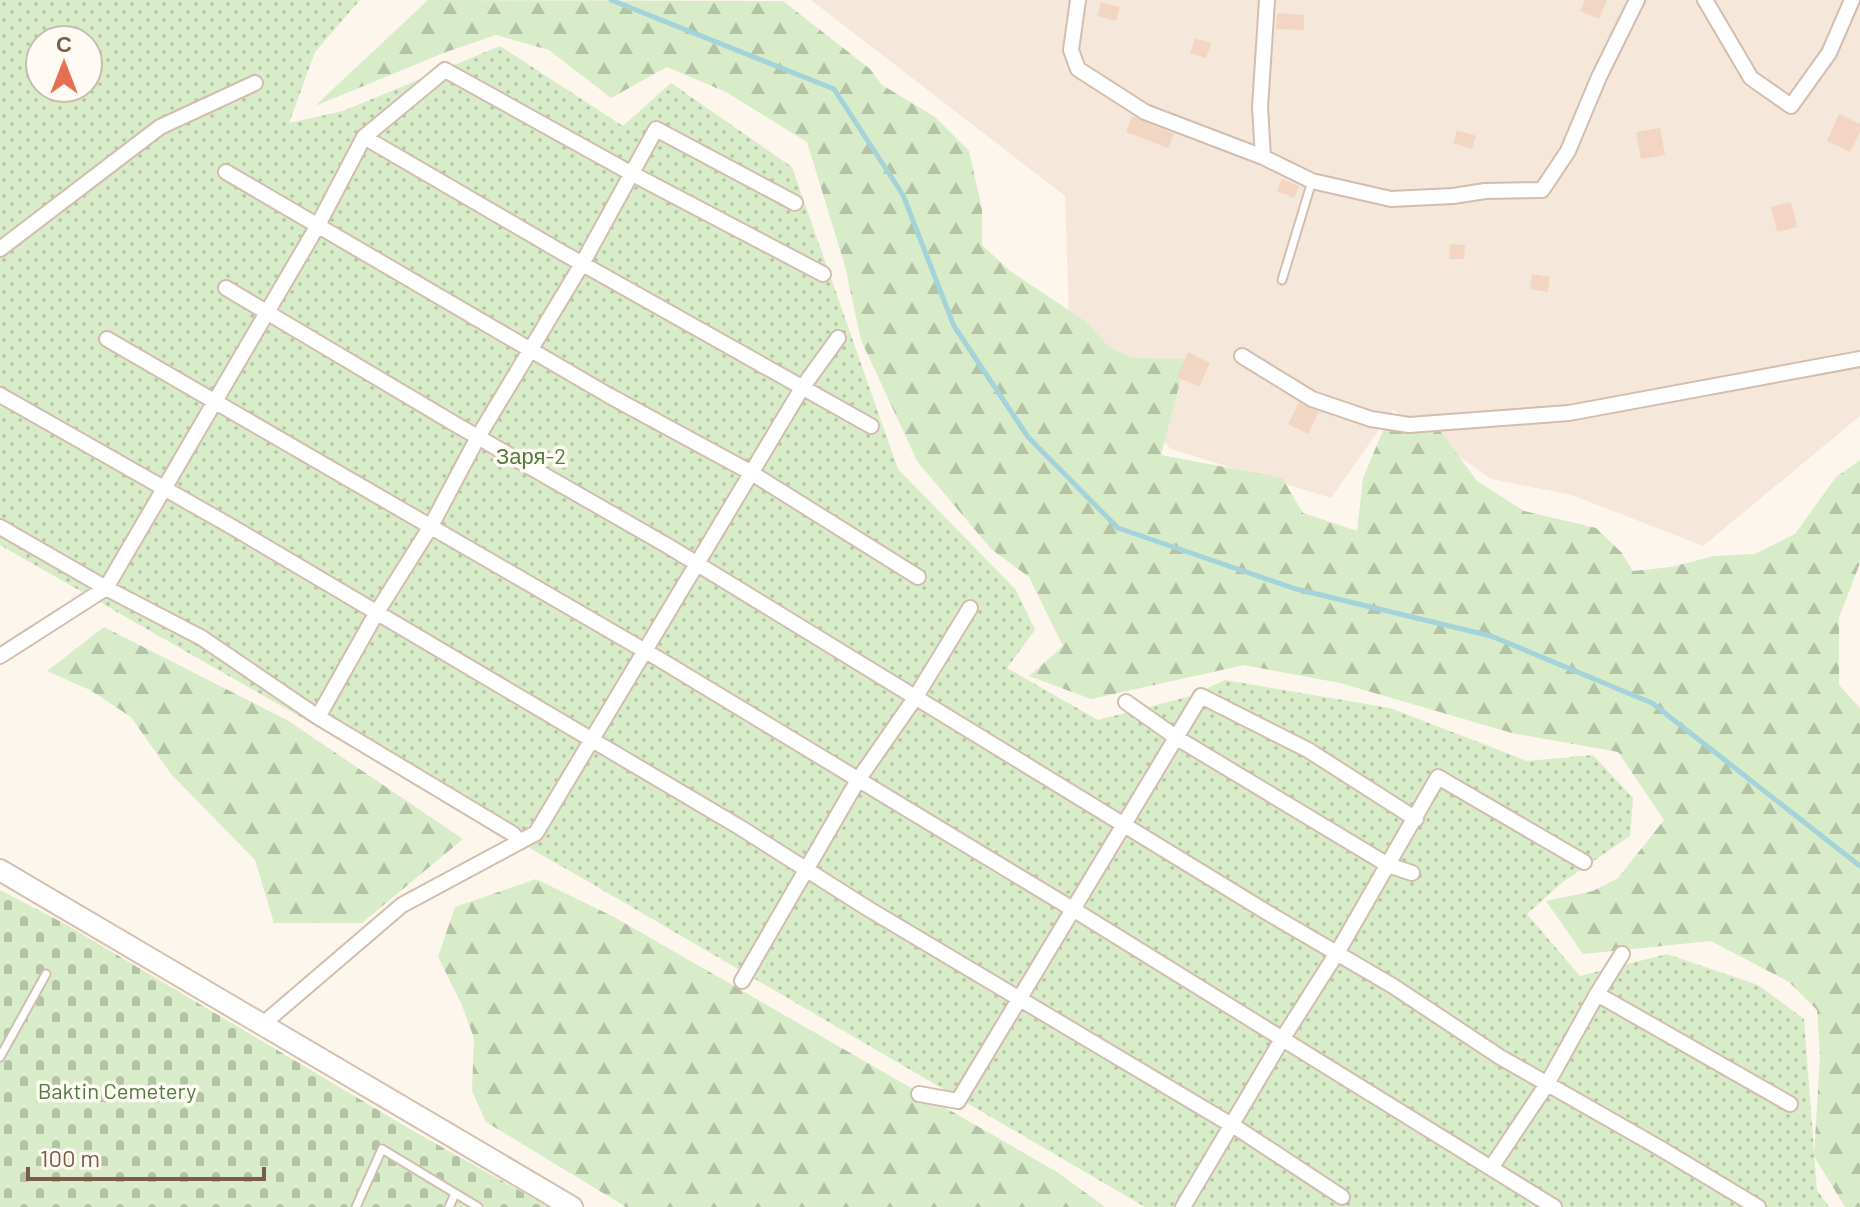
<svg xmlns="http://www.w3.org/2000/svg" width="1860" height="1207" font-family="Barlow,sans-serif">
  <style>
    .residential { fill: #f5e8da }
    .forest { fill: url(#forest-firs) }
    .cemetery { fill: url(#cemetery-stones) }
    .garden { fill: url(#garden-dots); fill-rule: evenodd }
    .lines { fill: none; stroke-linecap: round; stroke-linejoin: round }
    .stream { stroke: #a5d3da; stroke-width: 5 }
    .building { fill: #f3d5c3 }
    .lane-casing { stroke: #d1beb0; stroke-width: 11 }
    .street-casing { stroke: #d1beb0; stroke-width: 18 }
    .secondary-casing { stroke: #d6c0b0; stroke-width: 24 }
    .lane { stroke: #fff; stroke-width: 7 }
    .street { stroke: #fff; stroke-width: 14 }
    .secondary { stroke: #fff; stroke-width: 20 }
    .labels { text-anchor: middle; dominant-baseline: central; stroke-width: 7; stroke-linejoin: round; paint-order: stroke }
    .park-label { font-size: 22px; fill: #537a41; stroke: #fffaf3 }
  </style>
  <defs>
    <pattern id="forest-firs" width="22" height="20" patternUnits="userSpaceOnUse" patternTransform="scale(2)"><rect width="22" height="20" fill="#d8ecc9"/><path d="M5 1l3.5 6h-7zM16 11l3.5 6h-7z" fill="#b4c2a5"/></pattern>
    <pattern id="cemetery-stones" width="16" height="16" patternUnits="userSpaceOnUse" patternTransform="scale(2)"><rect width="16" height="16" fill="#d8ecc9"/><path d="M2 7V4a2 2 0 0 1 4 0v3zM10 15v-3a2 2 0 0 1 4 0v3z" fill="#b4c2a5"/></pattern>
    <pattern id="garden-dots" width="8" height="8" patternUnits="userSpaceOnUse" patternTransform="scale(2)"><rect width="8" height="8" fill="#d8ecc9"/><path d="M2 2h.1M6 6h.1" fill="none" stroke="#b4c2a5" stroke-width="1.8" stroke-linecap="round"/></pattern>
  </defs>
  <rect width="100%" height="100%" fill="#fdf6ec"/>
  <path class="residential" d="M 811,0 L 1860,0 L 1860,416 L 1703,546 L 1572,495 L 1491,479 L 1393,410 L 1331,498 L 1171,449 L 1070,349 L 1065,196 Z"/>
  <path class="forest" d="M 428,0 L 783,1 L 870,69 L 882,85 L 935,117 L 969,151 L 982,209 L 982,245 L 1010,271 L 1085,321 L 1109,347 L 1132,358 L 1186,359 L 1161,455 L 1282,478 L 1303,513 L 1357,531 L 1363,478 L 1390,414 L 1440,431 L 1477,481 L 1524,511 L 1596,528 L 1621,552 L 1633,571 L 1671,567 L 1714,556 L 1755,554 L 1795,534 L 1836,477 L 1860,460 L 1860,563 L 1839,618 L 1839,685 L 1860,708 L 1860,1207 L 1845,1207 L 1814,1156 L 1820,1056 L 1817,1010 L 1789,982 L 1711,941 L 1583,954 L 1546,901 L 1593,891 L 1618,878 L 1664,820 L 1618,752 L 1512,733 L 1340,683 L 1244,665 L 1091,699 L 1029,676 L 1063,646 L 1029,577 L 991,549 L 917,461 L 861,340 L 845,266 L 807,142 L 726,92 L 667,67 L 611,98 L 549,50 L 496,35 L 446,52 L 315,106 Z
    M 104,627 L 287,720 L 463,839 L 362,923 L 274,923 L 255,860 L 171,774 L 131,717 L 90,690 L 47,671 Z
    M 536,879 L 614,917 L 1057,1172 L 1105,1207 L 626,1207 L 486,1122 L 472,1091 L 474,1038 L 461,1003 L 438,957 L 455,907 Z"/>
  <path class="cemetery" d="M 0,890 L 65,924 L 415,1132 L 549,1207 L 0,1207 Z"/>
  <path class="garden" d="M 0,0 L 360,0 L 315,52 L 289,123 L 343,111 L 500,46 L 623,126 L 671,83 L 792,167 L 898,469 L 1016,590 L 1035,630 L 1007,668 L 1098,720 L 1191,696 L 1225,680 L 1390,708 L 1527,761 L 1593,755 L 1633,798 L 1630,836 L 1563,882 L 1527,914 L 1580,976 L 1667,954 L 1758,985 L 1804,1019 L 1817,1190 L 1829,1207 L 1145,1207 L 589,882 L 0,545 ZM 40,40 L 88,40 L 88,88 L 40,88 Z"/>
  <g class="lines">
    <path class="stream" d="M 611,0 L 834,89 L 903,195 L 954,326 L 1028,437 L 1118,528 L 1296,589 L 1491,636 L 1652,703 L 1860,866"/>
  </g>
  <path class="building" d="M 1585,0 L 1607,0 L 1599,19 L 1580,11 Z
    M 1101,2 L 1120,7 L 1116,21 L 1097,16 Z
    M 1277,13 L 1304,15 L 1304,30 L 1276,29 Z
    M 1195,38 L 1211,43 L 1206,58 L 1190,53 Z
    M 1839,114 L 1860,124 L 1860,132 L 1850,152 L 1827,141 Z
    M 1132,116 L 1174,134 L 1168,148 L 1126,132 Z
    M 1660,128 L 1665,155 L 1641,159 L 1636,132 Z
    M 1457,130 L 1476,136 L 1472,149 L 1453,143 Z
    M 1282,179 L 1299,186 L 1294,198 L 1277,191 Z
    M 1791,202 L 1797,227 L 1777,232 L 1771,207 Z
    M 1450,244 L 1465,245 L 1464,259 L 1449,259 Z
    M 1532,274 L 1550,277 L 1548,292 L 1530,289 Z
    M 1188,352 L 1210,363 L 1199,387 L 1177,377 Z
    M 1299,403 L 1319,412 L 1308,434 L 1288,424 Z"/>
  <g class="lines">
    <g class="lane-casing">
      <path id="lane" d="M 1282,280 L 1312,181
        M 0,1057 L 46,974
        M 356,1207 L 382,1149 L 478,1207
        M 449,1207 L 455,1194"/>
    </g>
    <g class="street-casing">
      <path id="street" d="M 1078,0 L 1071,50 L 1078,69 L 1145,112 L 1263,157 L 1312,181 L 1391,199 L 1453,196 L 1485,191 L 1542,190 L 1568,151 L 1599,77 L 1637,0
        M 1705,0 L 1751,78 L 1791,106 L 1829,53 L 1852,0
        M 364,137 L 563,253 L 871,426
        M 1263,157 L 1260,107 L 1267,0
        M 226,172 L 608,395 L 750,472 L 918,577
        M 0,249 L 160,127 L 255,83
        M 226,288 L 455,424 L 668,546 L 1273,916 L 1393,986 L 1500,1057 L 1658,1147 L 1758,1207
        M 107,339 L 659,659 L 1084,916 L 1554,1207
        M 1242,356 L 1312,399 L 1371,419 L 1409,425 L 1569,413 L 1860,359
        M 0,395 L 234,528 L 741,828 L 867,908 L 1240,1130 L 1342,1197
        M 0,527 L 106,588 L 202,638 L 318,717 L 513,834 L 520,842
        M 0,656 L 106,588 L 318,225 L 364,137 L 445,70 L 627,171 L 823,274
        M 1126,702 L 1177,738 L 1388,865 L 1412,873
        M 318,717 L 377,612 L 431,526 L 478,437 L 582,264 L 656,129 L 795,203
        M 742,981 L 858,780 L 915,698 L 970,608
        M 1597,994 L 1790,1104
        M 264,1023 L 402,905 L 536,833 L 802,388 L 838,338
        M 919,1094 L 958,1101 L 1201,696 L 1308,750 L 1416,819
        M 1491,1168 L 1547,1084 L 1597,994 L 1622,954
        M 1183,1207 L 1281,1041 L 1337,953 L 1438,777 L 1584,862"/>
    </g>
    <g class="secondary-casing">
      <path id="secondary" d="M 0,870 L 572,1207"/>
    </g>
    <use href="#lane" class="lane"/>
    <use href="#street" class="street"/>
    <use href="#secondary" class="secondary"/>
  </g>
  <g class="labels">
    <g class="park-label">
      <text x="531" y="455">Заря-2</text>
      <text x="117" y="1090">Baktin Cemetery</text>
    </g>
  </g>
  <g transform="translate(64 64)"><circle r="38" fill="#fffaf3" stroke="#cabbb1" stroke-width="2"/>
  <path d="M0-6L14 30L0 20L-14 30Z" fill="#e76f51"/>
  <text y="-12" font-size="22" font-weight="bold" text-anchor="middle" fill="#7a5c4d">С</text>
  </g>
  <path d="M28 1167v12h236v-12" fill="none" stroke="#7a5c4d" stroke-width="4"/>
  <text x="40" y="1167" font-size="24" fill="#7a5c4d" stroke="#fffaf3" stroke-width="6" paint-order="stroke">100 m</text>
</svg>
